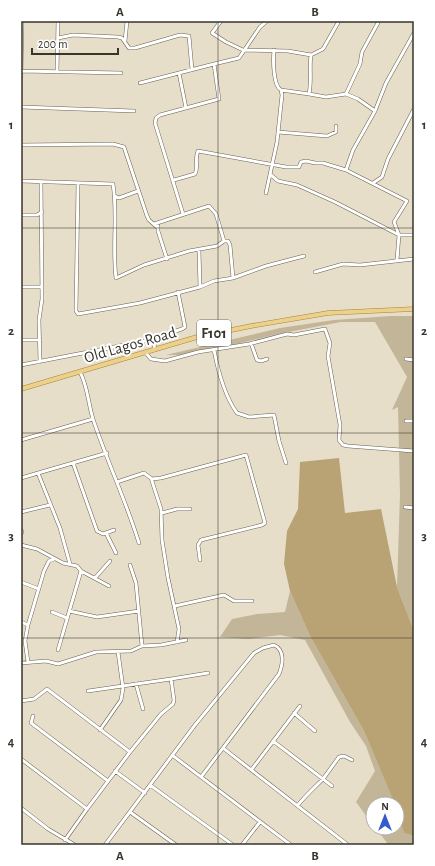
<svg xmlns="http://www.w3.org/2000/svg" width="435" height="866" font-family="'Alegreya Sans',sans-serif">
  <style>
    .green { fill: #c3b597 }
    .forest { fill: #b9a375 }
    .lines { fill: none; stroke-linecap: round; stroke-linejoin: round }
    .minor-casing { stroke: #68604f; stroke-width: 4 }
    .major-casing { stroke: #a58638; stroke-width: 5 }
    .minor { stroke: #fff; stroke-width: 3 }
    .major { stroke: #ecd08b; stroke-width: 4 }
    .grid { fill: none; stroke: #38352d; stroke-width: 1; stroke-opacity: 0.55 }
    .labels { text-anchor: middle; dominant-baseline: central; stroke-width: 4; stroke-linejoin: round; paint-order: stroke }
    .shield { fill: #fff; stroke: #74726c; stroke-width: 1 }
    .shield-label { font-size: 15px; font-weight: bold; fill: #38352d }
    .street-label { font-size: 16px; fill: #38352d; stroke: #fff }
    .neatline { fill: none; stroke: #38352d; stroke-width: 1.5 }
    .grid-label { font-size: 13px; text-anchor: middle; font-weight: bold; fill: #38352d }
  </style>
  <rect width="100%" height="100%" fill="#e7deca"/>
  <path class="green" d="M 391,316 L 414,316 L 414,631 L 397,587 L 400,495 L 398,407 L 392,410 L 407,377 L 375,322 L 341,322 L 278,334 L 192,355 L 166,355 L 280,328 L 334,320 Z
    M 290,591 L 310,636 L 364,731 L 392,796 L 395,804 L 373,804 L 373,825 L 356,802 L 375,771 L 366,746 L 350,722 L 305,640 L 280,635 L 248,639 L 220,637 L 232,619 L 257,614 L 285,612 Z
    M 397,812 L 404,833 L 414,836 L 414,845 L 386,845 L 387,843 L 376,828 L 397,828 Z"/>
  <path class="forest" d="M 339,458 L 345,513 L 381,509 L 397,587 L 414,631 L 414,836 L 404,833 L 397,812 L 397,804 L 395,804 L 364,731 L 310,636 L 290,591 L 284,564 L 287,531 L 298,509 L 300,462 Z"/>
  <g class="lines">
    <g class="minor-casing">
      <path id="minor" d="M 221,21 L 212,33 L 226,42 L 243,50 L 288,51 L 311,55 L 323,49 L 339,21
        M 58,38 L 73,35 L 118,37 L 122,38 L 129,48 L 135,48 L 180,35 L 189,36 L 192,70
        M 125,41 L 127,21
        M 311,55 C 309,68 312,80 309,94 L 326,97 L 346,94 L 358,99 L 375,111
        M 21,71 L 121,73
        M 57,72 L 58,21
        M 179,73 L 186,108
        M 21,77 L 22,21
        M 140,83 L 214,64
        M 281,90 L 309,94
        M 346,94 L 360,64 L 362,52 L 379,21
        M 21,107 L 134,111
        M 278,132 L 327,136 L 336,132 L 336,126
        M 21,145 L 113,144 L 124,147 L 147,216 L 149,220 L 158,228
        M 346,170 L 353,150 L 375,111 L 386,83 L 414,33
        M 271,175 L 278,181 L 297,185 L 335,202 L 399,235 L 414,235
        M 174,180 L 195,174 C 199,167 194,159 198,151 L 286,167 L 299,167 L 301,162 L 306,161 L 315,163 L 323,163 L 346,170 L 407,201 L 394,222 L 399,235 L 397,260
        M 21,181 L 113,184 C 118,215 112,246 116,278 L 144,265 L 189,251 L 217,246 L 224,241 L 228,241 L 230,245 L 233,278
        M 373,183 L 382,177 L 388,159 L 414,109
        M 78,184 L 76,311 L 78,314 L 140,303 L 200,287 L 214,281 L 233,278 L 266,266 L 304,256
        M 266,193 L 277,142 L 282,95 L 281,90 C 273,86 273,60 274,50
        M 115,196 L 119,198 L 138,191
        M 183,214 L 155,123 L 156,118 L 160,115 L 219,99 L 214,64 L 239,58 L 260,27 L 267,21
        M 21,215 L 37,215 L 42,212
        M 154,224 L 209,206 L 216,214 L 224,241
        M 158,226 L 158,231 L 167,259
        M 199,251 L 200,287
        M 315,272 L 343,264 L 360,265 L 414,259
        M 21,287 L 41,287
        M 21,340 L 40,340
        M 251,343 L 257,360 L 261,361 L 267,359
        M 154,350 L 155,338
        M 214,350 C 218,371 224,395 237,413 L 249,417 L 274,415 L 279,441 L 286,463
        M 146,353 L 151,359 L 165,361 L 198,352 L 249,344 L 287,334 L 294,335 L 325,329 L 330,343 L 328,356 L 340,425 L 339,440 L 343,445 L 348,446 L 414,451
        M 406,359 L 414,360
        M 40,362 L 39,320 L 42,299 L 41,182
        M 21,365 L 145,341 L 182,329 L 185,327 L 178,292
        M 80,372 C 88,387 88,403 93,419 C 107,461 126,501 139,543
        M 406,421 L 414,421
        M 21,440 L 93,419
        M 73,463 L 97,531 L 103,534 L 114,530
        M 38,473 L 60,528 L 70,564
        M 21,478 L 107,453
        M 151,478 L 161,509 L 162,540 L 168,578 L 179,629 L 177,642
        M 117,482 L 144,473 L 152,479 L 161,478 L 246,455 L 265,523 L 262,525 L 201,540 L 198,545 L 200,560
        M 405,507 L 414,508
        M 21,512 L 50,505
        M 162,513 L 177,509 L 190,509
        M 21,530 L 22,532
        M 106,533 L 116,553
        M 21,545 L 37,549 L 63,563 L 77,566 L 81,571 L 58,650
        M 130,565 L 136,583 L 142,646
        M 81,571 L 109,586
        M 95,578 L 110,561
        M 21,582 L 39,589
        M 175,606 L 224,595 L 234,601 L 252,601
        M 69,611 L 97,617 L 139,611
        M 52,612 L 67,618
        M 21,622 L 28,625
        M 28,662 L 25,641 L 28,625 L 44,571 L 49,561 L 54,559
        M 21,663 L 46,661 L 58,664 L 96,652 L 131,651 L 142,646 L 161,645 L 186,640
        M 136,684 L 143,709
        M 88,691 L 171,679
        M 21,701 L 34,699 L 47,689 L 130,752
        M 294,713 L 315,731
        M 33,716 L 31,723 L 108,781
        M 100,730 L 121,700 L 123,688 L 118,652
        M 273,741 L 323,779 L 339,757 L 344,756 L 352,760
        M 223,748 L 348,845
        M 172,755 L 291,845
        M 21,759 L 87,809
        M 252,769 L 300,706
        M 115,771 L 145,793
        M 150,785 L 233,845
        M 298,805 C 306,795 314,788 323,779 L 332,786
        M 21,808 L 48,829 L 75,845
        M 130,812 L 176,845
        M 65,840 L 87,809 L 130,752 L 161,714 L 173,704 L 174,700 L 171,679 L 208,673
        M 105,845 L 195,725 L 254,653 L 263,648 L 274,645 C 285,650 283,664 279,674 L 201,777
        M 242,845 L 260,822"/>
    </g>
    <g class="major-casing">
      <path id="major" d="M 21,389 L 197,337 L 251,326 L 328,313 L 414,309"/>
    </g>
    <use href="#minor" class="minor"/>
    <use href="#major" class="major"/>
  </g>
  <path class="grid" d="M 218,21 L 218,845M 21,228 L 414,228M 21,433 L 414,433M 21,638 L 414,638"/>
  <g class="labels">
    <rect class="shield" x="197" y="320" width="34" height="26" rx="3"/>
    <g class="shield-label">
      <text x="214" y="333">F101</text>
    </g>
    <g class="street-label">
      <text transform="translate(130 345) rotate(-16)">Old Lagos Road</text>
    </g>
  </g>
  <rect width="435" height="866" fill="none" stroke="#ffffff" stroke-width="44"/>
  <g transform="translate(385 816)"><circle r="19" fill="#ffffff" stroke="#afaeab"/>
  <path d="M0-3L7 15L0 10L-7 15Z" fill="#345bcb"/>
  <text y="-6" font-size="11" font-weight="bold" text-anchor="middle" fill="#38352d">N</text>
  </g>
  <path d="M32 48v6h86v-6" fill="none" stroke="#38352d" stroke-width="2"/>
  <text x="38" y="48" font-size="12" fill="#38352d" stroke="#ffffff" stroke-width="3" paint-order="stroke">200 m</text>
  <rect x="22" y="22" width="391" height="822" class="neatline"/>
  <g class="grid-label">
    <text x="120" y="16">A</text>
    <text x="315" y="16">B</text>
    <text x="11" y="129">1</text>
    <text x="424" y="129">1</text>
    <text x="11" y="335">2</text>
    <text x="424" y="335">2</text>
    <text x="11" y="540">3</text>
    <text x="424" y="540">3</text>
    <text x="11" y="746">4</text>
    <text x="424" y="746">4</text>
    <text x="120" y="860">A</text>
    <text x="315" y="860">B</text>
  </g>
</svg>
